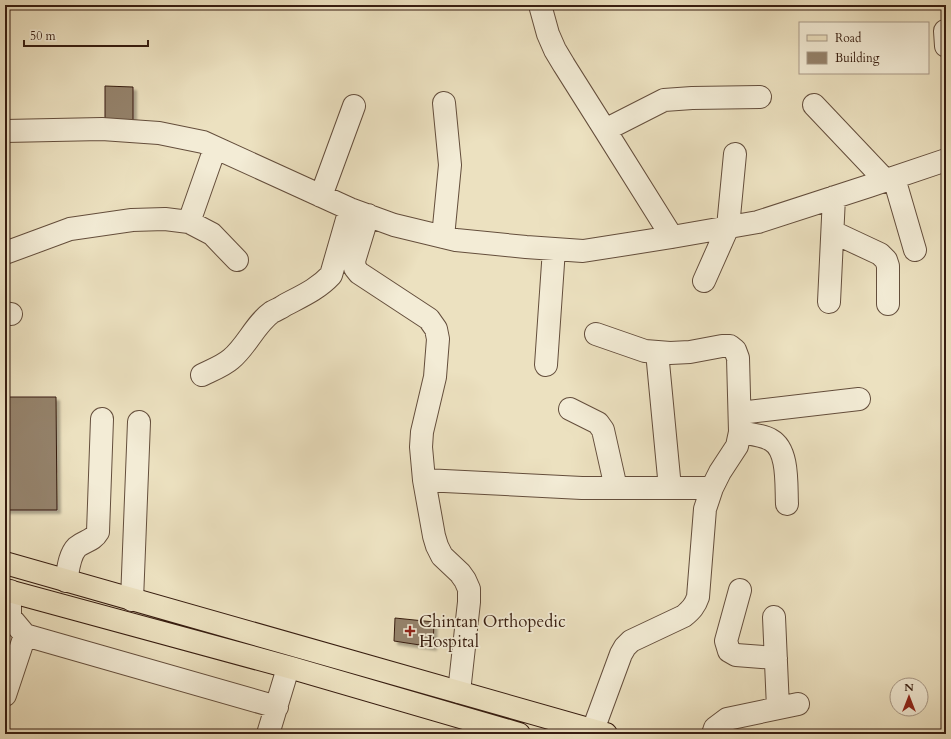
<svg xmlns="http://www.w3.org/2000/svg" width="951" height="739" font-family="Cardo,serif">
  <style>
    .building { fill: #95836c; stroke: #371d10; filter: url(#shadow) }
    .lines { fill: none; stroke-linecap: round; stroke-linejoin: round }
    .minor-casing { stroke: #644e3c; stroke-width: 24 }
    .major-casing { stroke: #371d10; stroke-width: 24 }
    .minor { stroke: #f3ecd6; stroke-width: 22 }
    .major { stroke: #ece1c0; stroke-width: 22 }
    .poi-dot { fill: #8f2418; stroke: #f3ecd6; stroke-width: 1.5 }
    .labels { text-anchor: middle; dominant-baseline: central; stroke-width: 3.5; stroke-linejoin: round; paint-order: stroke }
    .poi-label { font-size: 17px; fill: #371d10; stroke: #f3ecd6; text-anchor: start }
  </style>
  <defs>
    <filter id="shadow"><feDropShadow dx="3.5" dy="3.5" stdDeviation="1" flood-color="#0004"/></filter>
  </defs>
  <rect width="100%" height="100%" fill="#ece1c0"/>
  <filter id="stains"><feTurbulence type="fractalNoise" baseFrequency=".005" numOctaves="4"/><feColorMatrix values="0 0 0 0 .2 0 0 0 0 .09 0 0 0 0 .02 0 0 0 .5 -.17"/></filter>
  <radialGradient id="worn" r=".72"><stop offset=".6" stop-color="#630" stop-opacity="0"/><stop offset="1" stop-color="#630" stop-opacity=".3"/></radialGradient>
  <path class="building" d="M 105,86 L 133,87 L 133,120 L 105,120 Z
    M 5,397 L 56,397 L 57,510 L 5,510 Z
    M 395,618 L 434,622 L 433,647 L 394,641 Z"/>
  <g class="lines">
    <g class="minor-casing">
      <path id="minor" d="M 540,5 L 548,34 L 555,50 L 564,65 L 605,130 L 672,237
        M 945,31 L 946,46
        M 814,105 L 886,181
        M 605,130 L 664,100 L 692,98 L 760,97
        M 5,131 L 102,129 L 159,133 L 203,142 L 350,209 L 394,225 L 456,240 L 526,247 L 583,251 L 672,237 L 758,222 L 869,186 L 946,160
        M 894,178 L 915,250
        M 321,196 L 354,106
        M 368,215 L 354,261 L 355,268 L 359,273 L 429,319 L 436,329 L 438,339 L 435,377 L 422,432 L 421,447 L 424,480 L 434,536 L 437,546 L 442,556 L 460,573 L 465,580 L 469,589 L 469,602 L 459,692
        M 189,222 L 215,148
        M 833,232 L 880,254 L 886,260 L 888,266 L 888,304
        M 443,237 L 450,165 L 444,103
        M 5,253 L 70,229 L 132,220 L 165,219 L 189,222 L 212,234 L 237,260
        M 704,281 L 728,227 L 735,154
        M 829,302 L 834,197
        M 5,313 L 11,314
        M 657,352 L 670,488
        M 546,365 L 554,249
        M 202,375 C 212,370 223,366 231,359 C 247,346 255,324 272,312 C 276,310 281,308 285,305 C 302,296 318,289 331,275 L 350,209
        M 570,409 L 598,423 L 603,430 L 616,488
        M 740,413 L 859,399
        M 740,432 C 749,434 763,435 771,440 C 789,450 786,485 787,504
        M 424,480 L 582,488 L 712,488
        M 66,581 C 68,571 69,555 77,547 C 84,541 93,541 98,532 L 102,419
        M 740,590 L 726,641 L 729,651 L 736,655 L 776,658
        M 10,591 L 10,617 L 25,635 L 277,707
        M 132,600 L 139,422
        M 774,617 L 778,708
        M 5,695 L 25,635
        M 593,730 L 621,654 L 625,647 L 631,641 L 684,616 C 691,610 695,606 698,597 L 705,509 L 712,488 L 720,472 L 737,446 L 740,432 L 738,358 L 735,350 L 730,346 L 722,346 L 690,352 L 670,353 L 645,351 L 596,334
        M 268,734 L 288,668
        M 713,734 L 715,728 L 727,719 L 798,704"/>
    </g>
    <g class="major-casing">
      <path id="major" d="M 5,563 L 606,734
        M 5,590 L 292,668 L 519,734"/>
    </g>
    <use href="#minor" class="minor"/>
    <use href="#major" class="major"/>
  </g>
  <path class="poi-dot" d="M408 625h4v4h4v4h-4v4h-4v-4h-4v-4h4z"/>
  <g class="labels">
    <g class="poi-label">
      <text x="419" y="621">Chintan Orthopedic<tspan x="419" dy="20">Hospital</tspan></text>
    </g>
  </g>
  <rect width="951" height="739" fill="none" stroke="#ece1c0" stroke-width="20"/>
  <rect x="6" y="6" width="939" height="727" fill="none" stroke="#371d10" stroke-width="2"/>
  <rect x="10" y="10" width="931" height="719" fill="none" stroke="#371d10"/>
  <rect x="799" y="22" width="130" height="52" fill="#f3ecd6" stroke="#a89987"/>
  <rect x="807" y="35" width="20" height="6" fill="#ece1c0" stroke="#a89987"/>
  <text x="835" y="42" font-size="12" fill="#371d10">Road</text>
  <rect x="807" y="52" width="20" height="12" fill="#95836c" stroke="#a89987"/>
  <text x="835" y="62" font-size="12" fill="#371d10">Building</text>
  <g transform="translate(909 697)"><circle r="19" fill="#f3ecd6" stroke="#a89987"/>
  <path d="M0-3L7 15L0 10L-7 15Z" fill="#8f2418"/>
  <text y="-6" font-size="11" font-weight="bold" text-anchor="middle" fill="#371d10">N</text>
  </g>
  <path d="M24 40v6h124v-6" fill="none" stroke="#371d10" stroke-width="2"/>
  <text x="30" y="40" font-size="12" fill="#371d10" stroke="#f3ecd6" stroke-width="3" paint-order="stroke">50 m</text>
  <rect width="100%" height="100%" filter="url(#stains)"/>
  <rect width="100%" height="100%" fill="url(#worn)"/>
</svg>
